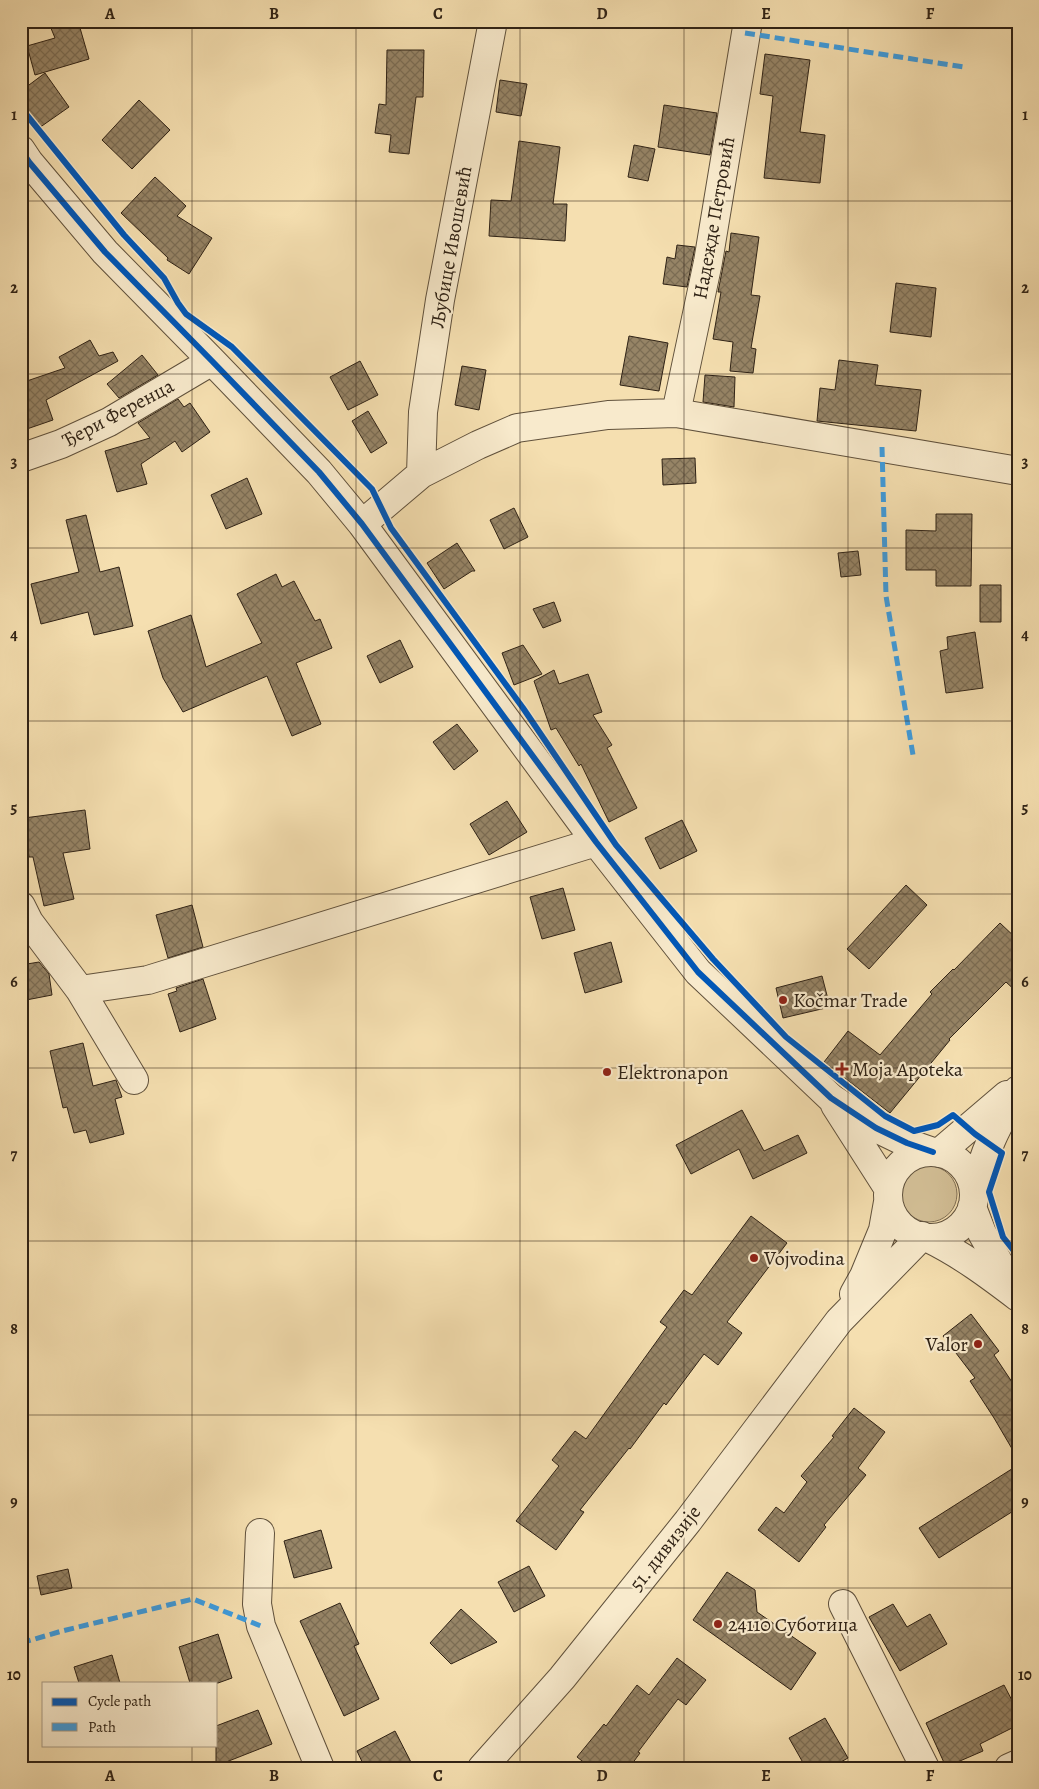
<svg xmlns="http://www.w3.org/2000/svg" width="1039" height="1789" font-family="Alegreya,serif">
  <style>
    .grass { fill: #d3bf96; stroke: #817056 }
    .building { fill: url(#building-cross-hatch); stroke: #2f2215 }
    .lines { fill: none; stroke-linecap: round; stroke-linejoin: round }
    .minor-casing { stroke: #60513c; stroke-width: 30 }
    .minor { stroke: #f8eacc; stroke-width: 28 }
    .quiet { stroke: #3d9cdf; stroke-width: 5; stroke-dasharray: 10 5; stroke-linecap: butt }
    .cycleway-casing { stroke: #f8eacc; stroke-width: 9 }
    .cycleway { stroke: #0057b8; stroke-width: 6 }
    .grid { fill: none; stroke: #2f2215; stroke-width: 1; stroke-opacity: 0.55 }
    .poi-dot { fill: #8f2418; stroke: #f8eacc; stroke-width: 2 }
    .labels { text-anchor: middle; dominant-baseline: central; stroke-width: 4.5; stroke-linejoin: round; paint-order: stroke }
    .street-label { font-size: 20px; fill: #2f2215; stroke: #f8eacc }
    .poi-label { font-size: 20px; fill: #2f2215; stroke: #f8eacc; text-anchor: start }
    .neatline { fill: none; stroke: #2f2215; stroke-width: 2 }
    .grid-label { font-size: 16px; text-anchor: middle; font-weight: bold; fill: #2f2215 }
  </style>
  <defs>
    <pattern id="building-cross-hatch" width="8" height="8" patternUnits="userSpaceOnUse" patternTransform="scale(1.25)"><rect width="8" height="8" fill="#968466"/><path d="M0 0l8 8M0 8l8-8" fill="none" stroke="#7b6c53"/></pattern>
  </defs>
  <rect width="100%" height="100%" fill="#f5dfb0"/>
  <filter id="stains"><feTurbulence type="fractalNoise" baseFrequency=".004" numOctaves="4"/><feColorMatrix values="0 0 0 0 .2 0 0 0 0 .09 0 0 0 0 .02 0 0 0 .5 -.17"/></filter>
  <radialGradient id="worn" r=".72"><stop offset=".6" stop-color="#630" stop-opacity="0"/><stop offset="1" stop-color="#630" stop-opacity=".3"/></radialGradient>
  <path class="grass" d="M901 1194a28 28 0 1 1 56 0a28 28 0 1 1-56 0Z"/>
  <path class="building" d="M 48,21 L 78,21 L 89,59 L 35,75 L 27,46 L 55,38 Z
    M 387,50 L 424,50 L 423,97 L 416,97 L 409,154 L 389,152 L 391,135 L 375,133 L 379,104 L 386,105 Z
    M 765,54 L 810,60 L 800,132 L 825,135 L 820,183 L 764,178 L 773,96 L 760,94 Z
    M 45,73 L 69,107 L 39,128 L 21,102 L 21,91 Z
    M 500,80 L 527,84 L 521,116 L 496,112 Z
    M 139,100 L 170,130 L 132,169 L 102,140 Z
    M 664,105 L 717,113 L 710,155 L 658,147 Z
    M 519,141 L 560,147 L 553,204 L 567,204 L 565,241 L 489,236 L 491,200 L 511,201 Z
    M 634,145 L 655,149 L 648,181 L 628,177 Z
    M 155,177 L 186,206 L 177,216 L 212,238 L 189,274 L 167,260 L 168,258 L 121,213 Z
    M 731,233 L 759,237 L 751,295 L 760,296 L 751,348 L 756,349 L 753,373 L 730,371 L 733,342 L 713,339 L 721,292 L 718,292 L 726,251 L 729,252 Z
    M 677,245 L 695,247 L 687,287 L 663,284 L 667,257 L 675,259 Z
    M 896,283 L 936,288 L 931,337 L 890,332 Z
    M 629,336 L 668,343 L 659,391 L 620,385 Z
    M 90,340 L 99,356 L 113,352 L 118,361 L 46,400 L 53,420 L 21,431 L 21,383 L 65,368 L 59,357 Z
    M 142,355 L 158,375 L 119,398 L 107,384 Z
    M 839,360 L 878,365 L 875,385 L 921,390 L 916,431 L 817,421 L 820,388 L 835,390 Z
    M 360,361 L 378,395 L 348,410 L 330,377 Z
    M 462,366 L 486,370 L 479,410 L 455,405 Z
    M 705,375 L 735,377 L 734,407 L 703,402 Z
    M 178,399 L 184,407 L 190,403 L 210,432 L 182,452 L 175,441 L 141,464 L 147,484 L 117,492 L 105,451 L 150,438 L 138,423 Z
    M 368,411 L 387,443 L 371,453 L 352,421 Z
    M 695,458 L 696,483 L 663,485 L 662,459 Z
    M 247,478 L 262,514 L 226,529 L 211,495 Z
    M 514,508 L 528,537 L 504,549 L 490,520 Z
    M 936,514 L 972,514 L 971,586 L 936,586 L 936,570 L 906,570 L 906,530 L 936,531 Z
    M 86,515 L 100,572 L 119,567 L 133,626 L 94,635 L 88,612 L 41,624 L 31,584 L 79,572 L 66,520 Z
    M 457,543 L 475,571 L 472,571 L 444,589 L 427,563 Z
    M 858,551 L 861,575 L 841,577 L 838,553 Z
    M 276,574 L 282,587 L 294,581 L 315,621 L 320,619 L 332,648 L 296,663 L 321,724 L 292,736 L 267,676 L 183,712 L 163,678 L 148,631 L 191,615 L 206,667 L 262,643 L 237,594 Z
    M 980,585 L 1001,585 L 1001,622 L 980,622 Z
    M 554,602 L 561,621 L 543,628 L 533,609 Z
    M 975,632 L 983,688 L 946,693 L 940,651 L 948,649 L 947,637 Z
    M 400,640 L 413,667 L 380,683 L 367,656 Z
    M 523,645 L 542,674 L 514,685 L 502,653 Z
    M 554,670 L 559,684 L 588,674 L 602,712 L 593,715 L 612,745 L 607,748 L 637,808 L 609,822 L 581,764 L 579,766 L 556,728 L 551,730 L 534,681 Z
    M 457,724 L 478,751 L 454,770 L 433,742 Z
    M 507,801 L 527,832 L 489,855 L 470,824 Z
    M 85,810 L 90,849 L 63,853 L 74,899 L 44,906 L 33,857 L 29,857 L 24,818 Z
    M 682,820 L 697,851 L 660,869 L 645,838 Z
    M 906,885 L 927,905 L 869,969 L 847,949 Z
    M 563,888 L 575,930 L 542,939 L 530,897 Z
    M 192,905 L 203,947 L 168,958 L 156,915 Z
    M 1000,923 L 1018,940 L 1018,993 L 1006,982 L 949,1039 L 950,1040 L 890,1113 L 824,1062 L 848,1031 L 880,1055 L 932,994 L 930,992 L 953,969 L 954,970 Z
    M 611,942 L 622,982 L 585,993 L 574,953 Z
    M 39,962 L 49,974 L 52,995 L 21,1001 L 21,965 Z
    M 822,976 L 830,1007 L 783,1018 L 776,988 Z
    M 203,979 L 216,1019 L 180,1032 L 168,994 L 177,991 L 176,988 Z
    M 83,1043 L 93,1086 L 116,1080 L 122,1097 L 115,1099 L 124,1134 L 90,1143 L 86,1130 L 74,1133 L 67,1107 L 63,1108 L 50,1051 Z
    M 742,1110 L 764,1151 L 798,1135 L 807,1153 L 753,1179 L 739,1149 L 691,1174 L 676,1145 Z
    M 751,1216 L 787,1243 L 727,1322 L 742,1333 L 718,1365 L 704,1354 L 666,1405 L 664,1403 L 630,1449 L 629,1448 L 580,1510 L 584,1512 L 556,1550 L 516,1521 L 559,1466 L 552,1460 L 575,1431 L 586,1439 L 667,1327 L 660,1322 L 684,1290 L 692,1295 Z
    M 971,1314 L 999,1351 L 994,1355 L 1018,1391 L 1018,1459 L 994,1418 L 970,1381 L 975,1378 L 943,1336 Z
    M 854,1408 L 885,1432 L 858,1468 L 866,1475 L 824,1525 L 826,1527 L 799,1562 L 758,1530 L 776,1507 L 784,1513 L 807,1482 L 801,1476 L 834,1437 L 832,1436 Z
    M 1018,1465 L 1018,1508 L 939,1558 L 919,1528 Z
    M 321,1530 L 332,1568 L 294,1578 L 284,1541 Z
    M 529,1566 L 545,1596 L 514,1612 L 498,1582 Z
    M 68,1569 L 72,1588 L 41,1595 L 37,1576 Z
    M 727,1572 L 755,1590 L 757,1612 L 816,1653 L 791,1690 L 693,1620 Z
    M 340,1603 L 359,1644 L 354,1646 L 379,1699 L 344,1716 L 300,1621 Z
    M 893,1604 L 907,1627 L 930,1614 L 947,1644 L 900,1671 L 869,1617 Z
    M 461,1609 L 497,1642 L 451,1664 L 430,1643 Z
    M 218,1634 L 232,1678 L 218,1683 L 190,1683 L 179,1647 Z
    M 112,1655 L 120,1683 L 79,1683 L 74,1667 Z
    M 677,1658 L 706,1680 L 686,1705 L 678,1699 L 638,1752 L 640,1753 L 629,1768 L 591,1768 L 577,1757 L 604,1724 L 606,1726 L 637,1685 L 649,1695 Z
    M 1004,1685 L 1018,1712 L 1018,1725 L 980,1744 L 983,1751 L 946,1767 L 926,1723 Z
    M 258,1710 L 272,1744 L 216,1766 L 216,1726 Z
    M 825,1718 L 848,1758 L 830,1768 L 806,1768 L 789,1738 Z
    M 395,1731 L 414,1768 L 365,1768 L 357,1751 Z"/>
  <g class="lines">
    <g class="minor-casing">
      <path id="minor" d="M 21,150 L 29,162 L 105,252 L 212,361 L 319,472 L 362,524 L 596,842 L 698,972 L 831,1098 L 876,1128 L 907,1143 L 933,1152
        M 676,413 L 708,262 L 748,21
        M 21,458 L 61,444 L 109,422 L 212,361
        M 421,474 L 423,412 L 440,300 L 493,21
        M 362,524 L 421,474 L 478,445 L 517,428 L 608,415 L 676,413 L 1018,471
        M 21,906 L 29,922 L 80,990 L 134,1080
        M 80,990 L 148,980 L 596,842
        M 835,1105 L 888,1188
        M888 1195a43 43 0 1 1 86 0a43 43 0 1 1-86 0Z
        M 939,1153 L 1007,1095
        M 974,1193 C 983,1153 997,1125 1018,1090
        M 972,1207 L 982,1233 L 1012,1286
        M 928,1238 C 961,1254 989,1275 1018,1297
        M 854,1294 L 864,1276 L 883,1230 L 888,1202
        M 260,1533 L 257,1604 L 261,1626 L 320,1768
        M 843,1604 L 925,1768
        M 482,1768 L 562,1678 L 688,1521 L 839,1321 L 922,1236
        M 1009,1768 L 1018,1764"/>
    </g>
    <use href="#minor" class="minor"/>
    <path class="quiet" d="M 745,33 L 964,67
      M 882,447 L 886,596 L 913,755
      M 21,1643 L 62,1631 L 193,1599 L 261,1626"/>
    <g class="cycleway-casing">
      <path id="cycleway" d="M 21,108 L 124,235 L 164,278 L 178,303 L 186,314 L 232,347 L 372,489 L 391,528 L 523,708 L 616,845 L 713,959 L 786,1037 L 885,1116 L 914,1131 L 938,1125 L 953,1115 L 975,1134 L 1002,1153 L 989,1192 L 1003,1237 L 1018,1256
        M 21,150 L 29,162 L 105,252 L 212,361 L 319,472 L 362,524 L 596,842 L 698,972 L 831,1098 L 876,1128 L 907,1143 L 933,1152"/>
    </g>
    <use href="#cycleway" class="cycleway"/>
  </g>
  <path class="grid" d="M 192,21 L 192,1683M 356,21 L 356,1768M 520,21 L 520,1768M 684,21 L 684,1768M 848,21 L 848,1768M 21,201 L 1018,201M 21,374 L 1018,374M 21,548 L 1018,548M 21,721 L 1018,721M 21,894 L 1018,894M 21,1068 L 1018,1068M 21,1241 L 1018,1241M 21,1415 L 1018,1415M 21,1588 L 1018,1588M 192,1745 L 192,1768"/>
  <g class="poi-dot">
    <circle cx="783" cy="1000" r="5"/>
    <path d="M839.5 1061.5h5v5h5v5h-5v5h-5v-5h-5v-5h5z"/>
    <circle cx="607" cy="1072" r="5"/>
    <circle cx="754" cy="1258" r="5"/>
    <circle cx="978" cy="1344" r="5"/>
    <circle cx="718" cy="1624" r="5"/>
  </g>
  <g class="labels">
    <g class="street-label">
      <text transform="translate(714 218) rotate(-80)">Надежде Петровић</text>
      <text transform="translate(451 247) rotate(-80)">Љубице Ивошевић</text>
      <text transform="translate(118 413) rotate(-28)">Ђери Ференца</text>
      <text transform="translate(665 1548) rotate(-52)">51. дивизије</text>
    </g>
    <g class="poi-label">
      <text x="793" y="1000">Kočmar Trade</text>
      <text x="852" y="1069">Moja Apoteka</text>
      <text x="617" y="1072">Elektronapon</text>
      <text x="764" y="1258">Vojvodina</text>
      <text x="968" y="1344" text-anchor="end">Valor</text>
      <text x="728" y="1624">24110 Суботица</text>
    </g>
  </g>
  <rect width="1039" height="1789" fill="none" stroke="#f5dfb0" stroke-width="55"/>
  <rect x="42" y="1682" width="175" height="65" fill="#f8eacc" stroke="#a89a83"/>
  <rect x="52" y="1698" width="25" height="8" fill="#0057b8" stroke="#a89a83"/>
  <text x="88" y="1706" font-size="15" fill="#2f2215">Cycle path</text>
  <rect x="52" y="1723" width="25" height="8" fill="#3d9cdf" stroke="#a89a83"/>
  <text x="88" y="1732" font-size="15" fill="#2f2215">Path</text>
  <rect x="28" y="28" width="984" height="1734" class="neatline"/>
  <g class="grid-label">
    <text x="110" y="19">A</text>
    <text x="274" y="19">B</text>
    <text x="438" y="19">C</text>
    <text x="602" y="19">D</text>
    <text x="766" y="19">E</text>
    <text x="930" y="19">F</text>
    <text x="14" y="120">1</text>
    <text x="1025" y="120">1</text>
    <text x="14" y="293">2</text>
    <text x="1025" y="293">2</text>
    <text x="14" y="467">3</text>
    <text x="1025" y="467">3</text>
    <text x="14" y="640">4</text>
    <text x="1025" y="640">4</text>
    <text x="14" y="813">5</text>
    <text x="1025" y="813">5</text>
    <text x="14" y="987">6</text>
    <text x="1025" y="987">6</text>
    <text x="14" y="1160">7</text>
    <text x="1025" y="1160">7</text>
    <text x="14" y="1334">8</text>
    <text x="1025" y="1334">8</text>
    <text x="14" y="1507">9</text>
    <text x="1025" y="1507">9</text>
    <text x="14" y="1680">10</text>
    <text x="1025" y="1680">10</text>
    <text x="110" y="1781">A</text>
    <text x="274" y="1781">B</text>
    <text x="438" y="1781">C</text>
    <text x="602" y="1781">D</text>
    <text x="766" y="1781">E</text>
    <text x="930" y="1781">F</text>
  </g>
  <rect width="100%" height="100%" filter="url(#stains)"/>
  <rect width="100%" height="100%" fill="url(#worn)"/>
</svg>
